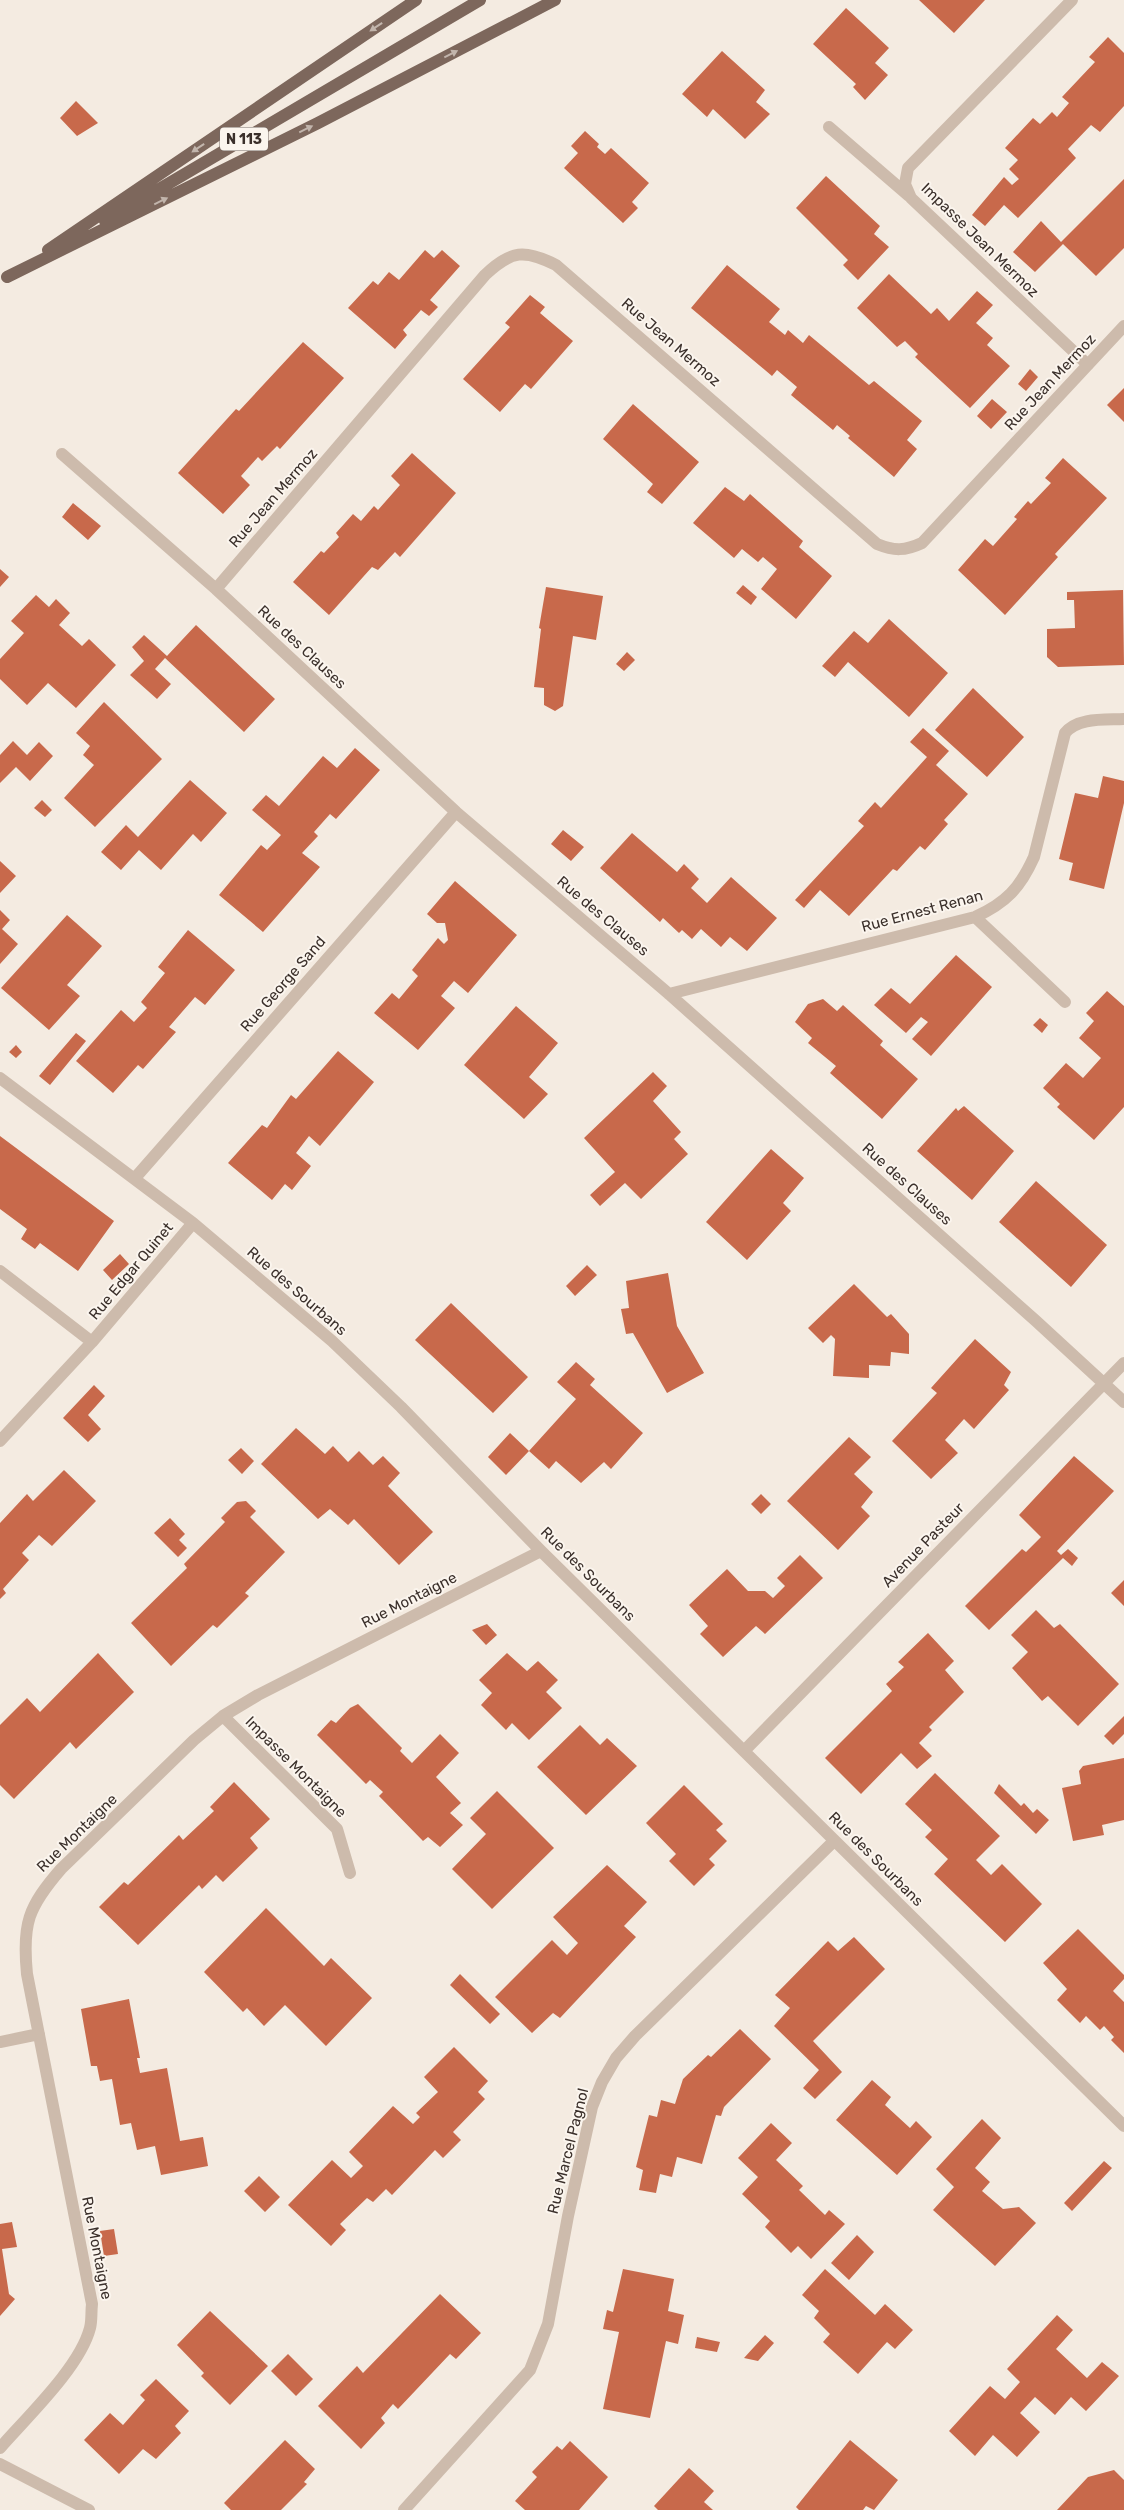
<svg xmlns="http://www.w3.org/2000/svg" width="1124" height="2510" font-family="Rubik,sans-serif">
  <style>
    .building { fill: #c8694b }
    .lines { fill: none; stroke-linecap: round; stroke-linejoin: round }
    .street { stroke: #cdbbac; stroke-width: 12 }
    .primary { stroke: #7d675c; stroke-width: 12 }
    .oneway { fill: #c2b5ac }
    .labels { text-anchor: middle; dominant-baseline: central; stroke-width: 4; stroke-linejoin: round; paint-order: stroke }
    .shield { fill: #fbf5ee; stroke: #756b66; stroke-width: 1 }
    .shield-label { font-size: 14px; font-weight: bold; fill: #3b302b }
    .street-label { font-size: 15px; fill: #3b302b; stroke: #fbf5ee }
  </style>
  <rect width="100%" height="100%" fill="#f4ebe1"/>
  <path class="building" d="M 919,0 L 985,0 L 954,33 Z
    M 846,8 L 889,48 L 875,63 L 888,75 L 865,100 L 853,87 L 856,84 L 813,44 Z
    M 1108,37 L 1124,53 L 1124,106 L 1100,132 L 1091,125 L 1068,149 L 1076,158 L 1018,218 L 1004,205 L 985,226 L 972,215 L 1004,177 L 1012,185 L 1019,179 L 1009,169 L 1018,160 L 1005,148 L 1033,118 L 1040,124 L 1052,112 L 1057,117 L 1069,103 L 1062,97 L 1095,62 L 1089,57 Z
    M 722,51 L 765,90 L 756,102 L 770,114 L 745,139 L 713,109 L 707,117 L 682,94 Z
    M 76,101 L 98,123 L 77,136 L 60,118 Z
    M 585,131 L 599,144 L 597,147 L 605,154 L 611,148 L 649,183 L 632,202 L 638,208 L 623,223 L 564,168 L 578,153 L 571,146 Z
    M 826,176 L 880,226 L 874,234 L 889,247 L 858,280 L 843,265 L 848,260 L 796,208 Z
    M 1124,179 L 1124,248 L 1096,276 L 1063,244 L 1035,272 L 1013,252 L 1041,221 L 1061,242 Z
    M 425,250 L 434,258 L 442,250 L 460,266 L 430,300 L 438,307 L 429,316 L 421,310 L 403,330 L 407,335 L 395,349 L 348,308 L 373,281 L 378,285 L 389,272 L 399,280 Z
    M 727,265 L 780,309 L 769,322 L 785,335 L 788,330 L 803,343 L 809,335 L 869,385 L 874,381 L 922,421 L 907,440 L 917,449 L 894,477 L 848,438 L 850,436 L 837,425 L 833,430 L 791,395 L 797,387 L 777,370 L 772,376 L 691,308 Z
    M 889,274 L 931,314 L 937,308 L 949,321 L 977,291 L 993,305 L 976,323 L 993,338 L 987,345 L 1010,366 L 970,408 L 915,357 L 918,354 L 905,341 L 897,347 L 857,308 Z
    M 530,295 L 545,307 L 540,313 L 573,341 L 531,389 L 525,384 L 500,412 L 463,379 L 510,327 L 505,323 Z
    M 303,342 L 344,378 L 280,449 L 277,446 L 262,461 L 258,457 L 241,476 L 250,485 L 223,514 L 178,473 L 236,409 L 239,411 Z
    M 1030,369 L 1038,377 L 1026,391 L 1018,384 Z
    M 1124,388 L 1124,422 L 1107,405 Z
    M 992,399 L 1007,412 L 991,429 L 977,416 Z
    M 633,404 L 699,462 L 662,504 L 647,492 L 653,484 L 603,439 Z
    M 412,453 L 456,493 L 400,557 L 395,552 L 378,570 L 372,567 L 329,615 L 293,582 L 321,551 L 324,553 L 339,537 L 336,533 L 353,514 L 361,521 L 374,506 L 378,510 L 400,485 L 391,476 Z
    M 1063,458 L 1107,498 L 1055,554 L 1058,557 L 1005,615 L 958,570 L 985,539 L 993,546 L 1017,519 L 1014,517 L 1028,501 L 1031,504 L 1051,483 L 1045,478 Z
    M 725,487 L 744,501 L 750,494 L 803,541 L 799,547 L 832,576 L 796,619 L 761,589 L 777,569 L 763,557 L 758,562 L 742,549 L 734,558 L 693,523 Z
    M 73,503 L 101,526 L 88,540 L 62,517 Z
    M 0,569 L 9,577 L 0,587 Z
    M 743,585 L 757,597 L 751,605 L 736,593 Z
    M 546,587 L 603,596 L 596,640 L 573,636 L 563,706 L 555,711 L 544,705 L 544,688 L 534,687 L 541,629 L 539,628 Z
    M 1123,590 L 1124,665 L 1058,667 L 1047,657 L 1047,629 L 1075,628 L 1074,600 L 1067,600 L 1067,592 Z
    M 36,595 L 49,607 L 56,599 L 70,613 L 59,625 L 82,646 L 89,639 L 116,665 L 76,708 L 48,683 L 27,705 L 0,679 L 0,659 L 24,633 L 11,621 Z
    M 889,619 L 948,673 L 909,717 L 848,662 L 835,677 L 822,666 L 854,631 L 868,643 Z
    M 196,625 L 275,699 L 244,732 L 165,658 L 155,669 L 171,684 L 157,699 L 130,675 L 144,661 L 132,647 L 144,635 L 167,656 Z
    M 627,652 L 635,660 L 624,671 L 616,664 Z
    M 973,688 L 1024,737 L 987,777 L 935,730 Z
    M 104,702 L 162,759 L 95,827 L 64,798 L 94,765 L 83,755 L 90,746 L 76,733 Z
    M 923,728 L 949,751 L 936,765 L 968,794 L 944,820 L 948,824 L 925,850 L 920,846 L 897,871 L 893,869 L 849,916 L 820,890 L 804,908 L 795,900 L 864,826 L 858,821 L 875,802 L 881,808 L 927,757 L 910,742 Z
    M 13,741 L 27,755 L 39,742 L 53,756 L 30,781 L 16,767 L 0,783 L 0,755 Z
    M 355,748 L 380,770 L 336,819 L 330,814 L 314,832 L 318,836 L 302,853 L 320,867 L 263,932 L 219,895 L 261,845 L 267,850 L 281,835 L 252,810 L 266,795 L 279,806 L 323,756 L 337,768 Z
    M 1103,776 L 1124,781 L 1124,803 L 1104,889 L 1069,880 L 1073,863 L 1059,859 L 1075,793 L 1098,798 Z
    M 190,780 L 227,813 L 201,842 L 193,834 L 161,870 L 139,850 L 121,870 L 101,852 L 126,825 L 138,837 Z
    M 42,800 L 52,810 L 45,817 L 34,808 Z
    M 563,830 L 584,847 L 571,861 L 551,844 Z
    M 632,833 L 677,872 L 684,864 L 699,879 L 691,888 L 707,903 L 731,877 L 777,918 L 747,951 L 730,937 L 721,947 L 701,929 L 692,939 L 682,930 L 679,933 L 663,918 L 660,922 L 600,868 Z
    M 0,861 L 16,876 L 0,893 Z
    M 455,881 L 517,935 L 468,993 L 454,981 L 441,996 L 455,1008 L 418,1050 L 374,1013 L 392,993 L 399,999 L 418,976 L 412,970 L 438,938 L 444,944 L 448,940 L 445,923 L 437,923 L 427,914 Z
    M 0,910 L 10,920 L 2,929 L 18,944 L 0,964 Z
    M 67,915 L 102,946 L 67,985 L 80,996 L 49,1030 L 1,988 Z
    M 188,930 L 235,970 L 205,1005 L 195,997 L 169,1027 L 176,1032 L 143,1069 L 138,1065 L 113,1093 L 76,1061 L 121,1010 L 134,1022 L 147,1008 L 141,1002 L 165,973 L 158,967 Z
    M 956,955 L 992,987 L 931,1056 L 912,1039 L 928,1022 L 921,1017 L 906,1033 L 874,1005 L 891,988 L 910,1004 Z
    M 1107,991 L 1124,1006 L 1124,1107 L 1094,1140 L 1057,1107 L 1060,1104 L 1043,1088 L 1066,1063 L 1083,1078 L 1101,1058 L 1079,1038 L 1094,1021 L 1086,1013 Z
    M 823,999 L 837,1011 L 843,1005 L 883,1041 L 880,1045 L 918,1079 L 882,1119 L 830,1073 L 836,1066 L 808,1043 L 812,1038 L 795,1022 L 808,1004 Z
    M 516,1006 L 558,1043 L 529,1077 L 548,1094 L 524,1119 L 464,1065 Z
    M 1040,1018 L 1048,1025 L 1042,1033 L 1033,1025 Z
    M 76,1033 L 86,1041 L 50,1085 L 39,1076 Z
    M 16,1045 L 22,1052 L 16,1058 L 9,1052 Z
    M 338,1051 L 374,1082 L 320,1146 L 309,1136 L 296,1153 L 311,1166 L 292,1190 L 285,1184 L 272,1200 L 228,1163 L 262,1125 L 267,1128 L 291,1095 L 296,1099 Z
    M 653,1072 L 667,1086 L 653,1101 L 681,1132 L 674,1139 L 688,1154 L 641,1199 L 625,1183 L 600,1206 L 590,1195 L 615,1172 L 584,1138 Z
    M 964,1106 L 1014,1151 L 972,1200 L 917,1151 L 956,1108 L 958,1111 Z
    M 0,1136 L 114,1221 L 78,1271 L 40,1243 L 35,1249 L 21,1239 L 27,1229 L 0,1209 Z
    M 771,1149 L 804,1178 L 783,1203 L 791,1211 L 747,1260 L 706,1222 Z
    M 1036,1181 L 1107,1245 L 1071,1287 L 999,1222 Z
    M 120,1254 L 129,1264 L 112,1280 L 103,1270 Z
    M 587,1265 L 597,1275 L 575,1296 L 566,1286 Z
    M 668,1273 L 677,1326 L 704,1373 L 667,1393 L 633,1333 L 626,1334 L 621,1309 L 629,1308 L 626,1281 Z
    M 854,1284 L 887,1317 L 891,1314 L 909,1334 L 909,1354 L 891,1352 L 890,1366 L 869,1365 L 869,1378 L 833,1376 L 835,1339 L 831,1335 L 823,1343 L 808,1328 Z
    M 451,1303 L 528,1377 L 493,1413 L 415,1340 Z
    M 975,1339 L 1011,1372 L 1004,1385 L 1009,1390 L 974,1429 L 964,1419 L 945,1440 L 958,1453 L 931,1479 L 892,1441 L 937,1393 L 931,1388 Z
    M 576,1362 L 595,1379 L 590,1385 L 643,1433 L 611,1469 L 604,1462 L 581,1483 L 556,1461 L 549,1469 L 529,1451 L 576,1399 L 557,1382 Z
    M 94,1385 L 105,1396 L 88,1415 L 101,1429 L 88,1442 L 63,1418 Z
    M 296,1428 L 325,1454 L 333,1446 L 348,1462 L 359,1451 L 373,1465 L 383,1456 L 400,1473 L 388,1486 L 433,1532 L 399,1565 L 354,1519 L 348,1525 L 330,1509 L 318,1519 L 261,1464 Z
    M 510,1433 L 529,1451 L 506,1475 L 488,1457 Z
    M 849,1437 L 871,1457 L 854,1474 L 873,1492 L 861,1507 L 870,1516 L 838,1550 L 787,1501 Z
    M 241,1448 L 254,1461 L 242,1474 L 228,1460 Z
    M 1074,1456 L 1114,1491 L 1057,1551 L 1061,1555 L 1068,1549 L 1078,1558 L 1072,1566 L 1063,1558 L 989,1630 L 965,1606 L 1022,1549 L 1026,1552 L 1041,1537 L 1019,1515 Z
    M 64,1470 L 96,1501 L 52,1546 L 39,1535 L 22,1553 L 29,1560 L 3,1589 L 6,1593 L 0,1599 L 0,1523 L 27,1494 L 33,1501 Z
    M 761,1494 L 771,1504 L 761,1514 L 751,1504 Z
    M 246,1501 L 256,1511 L 250,1517 L 285,1552 L 245,1593 L 249,1596 L 217,1628 L 213,1625 L 171,1666 L 131,1623 L 187,1568 L 184,1564 L 225,1522 L 221,1518 L 237,1502 Z
    M 170,1518 L 185,1534 L 179,1540 L 187,1548 L 178,1557 L 154,1533 Z
    M 800,1555 L 823,1578 L 765,1634 L 756,1626 L 723,1657 L 700,1634 L 708,1626 L 689,1605 L 727,1569 L 748,1591 L 765,1591 L 773,1598 L 785,1586 L 777,1578 Z
    M 1124,1580 L 1124,1606 L 1111,1593 Z
    M 1036,1610 L 1054,1628 L 1060,1624 L 1119,1684 L 1078,1726 L 1048,1696 L 1042,1701 L 1012,1668 L 1028,1652 L 1011,1635 Z
    M 487,1624 L 497,1635 L 486,1645 L 472,1630 Z
    M 928,1633 L 954,1661 L 945,1670 L 964,1692 L 929,1727 L 932,1730 L 919,1743 L 932,1756 L 917,1769 L 901,1753 L 861,1794 L 825,1758 L 892,1691 L 886,1684 L 904,1667 L 898,1662 Z
    M 98,1653 L 134,1692 L 76,1749 L 70,1742 L 14,1799 L 0,1785 L 0,1725 L 27,1698 L 40,1712 Z
    M 507,1653 L 527,1671 L 538,1661 L 558,1680 L 546,1692 L 562,1708 L 529,1740 L 512,1723 L 506,1730 L 481,1705 L 492,1693 L 479,1680 Z
    M 358,1704 L 402,1748 L 400,1751 L 412,1763 L 440,1734 L 459,1753 L 436,1777 L 461,1803 L 450,1813 L 463,1825 L 440,1847 L 428,1837 L 423,1841 L 379,1796 L 383,1792 L 370,1780 L 366,1784 L 317,1735 L 331,1720 L 336,1723 L 350,1708 Z
    M 1124,1716 L 1124,1734 L 1113,1745 L 1104,1736 Z
    M 580,1725 L 600,1745 L 607,1738 L 637,1766 L 586,1815 L 537,1767 Z
    M 1124,1758 L 1124,1820 L 1102,1825 L 1104,1835 L 1073,1841 L 1062,1788 L 1081,1784 L 1079,1771 L 1083,1766 Z
    M 935,1773 L 1000,1836 L 976,1860 L 991,1875 L 1002,1864 L 1042,1904 L 1005,1942 L 934,1874 L 948,1859 L 925,1837 L 932,1830 L 905,1804 Z
    M 234,1782 L 270,1819 L 250,1838 L 258,1848 L 223,1882 L 216,1875 L 202,1889 L 199,1885 L 138,1945 L 99,1907 L 124,1882 L 128,1885 L 179,1835 L 183,1840 L 214,1811 L 210,1807 Z
    M 999,1784 L 1021,1806 L 1024,1803 L 1033,1813 L 1037,1809 L 1049,1820 L 1036,1834 L 994,1793 Z
    M 684,1785 L 723,1824 L 716,1830 L 727,1841 L 709,1859 L 715,1865 L 694,1886 L 669,1861 L 676,1854 L 646,1823 Z
    M 497,1791 L 554,1848 L 492,1909 L 452,1869 L 486,1834 L 470,1818 Z
    M 607,1865 L 647,1902 L 624,1926 L 636,1937 L 560,2018 L 553,2013 L 532,2033 L 495,1997 L 552,1940 L 567,1955 L 578,1943 L 553,1917 Z
    M 266,1908 L 324,1966 L 331,1958 L 372,1998 L 326,2046 L 285,2005 L 264,2026 L 247,2008 L 243,2012 L 204,1972 Z
    M 1078,1929 L 1124,1975 L 1124,1979 L 1113,1991 L 1124,2002 L 1124,2053 L 1111,2040 L 1114,2037 L 1104,2026 L 1100,2030 L 1086,2016 L 1080,2023 L 1057,2000 L 1067,1989 L 1043,1963 Z
    M 854,1937 L 885,1969 L 813,2041 L 842,2072 L 815,2099 L 803,2088 L 819,2070 L 774,2026 L 790,2008 L 775,1995 L 828,1941 L 838,1951 Z
    M 460,1974 L 500,2014 L 490,2024 L 450,1985 Z
    M 129,1999 L 140,2058 L 137,2058 L 140,2073 L 167,2068 L 180,2141 L 203,2137 L 208,2166 L 161,2175 L 155,2146 L 137,2150 L 131,2123 L 120,2125 L 112,2079 L 100,2081 L 97,2066 L 91,2066 L 81,2009 Z
    M 740,2029 L 771,2059 L 724,2107 L 721,2116 L 716,2115 L 702,2164 L 677,2157 L 672,2177 L 660,2174 L 656,2193 L 639,2190 L 643,2170 L 636,2167 L 649,2115 L 657,2117 L 661,2100 L 675,2104 L 683,2079 L 708,2055 L 711,2057 Z
    M 454,2047 L 488,2081 L 478,2092 L 485,2099 L 453,2132 L 461,2140 L 443,2158 L 435,2150 L 392,2195 L 386,2189 L 373,2202 L 367,2198 L 340,2224 L 346,2230 L 331,2246 L 288,2205 L 332,2160 L 351,2178 L 363,2166 L 349,2152 L 393,2106 L 413,2124 L 420,2117 L 416,2113 L 438,2092 L 424,2077 Z
    M 872,2080 L 891,2097 L 885,2105 L 910,2128 L 916,2121 L 932,2137 L 897,2175 L 836,2120 Z
    M 982,2119 L 1001,2138 L 975,2168 L 990,2182 L 982,2191 L 1003,2209 L 1019,2207 L 1036,2223 L 995,2266 L 933,2210 L 954,2187 L 936,2169 Z
    M 771,2123 L 792,2143 L 776,2160 L 803,2186 L 799,2190 L 825,2215 L 829,2210 L 845,2224 L 811,2259 L 798,2246 L 791,2253 L 765,2227 L 770,2221 L 742,2194 L 758,2177 L 738,2158 Z
    M 1104,2161 L 1112,2168 L 1072,2211 L 1064,2203 Z
    M 259,2176 L 280,2197 L 265,2212 L 244,2191 Z
    M 12,2222 L 17,2247 L 2,2249 L 9,2294 L 15,2299 L 0,2316 L 0,2224 Z
    M 114,2229 L 118,2254 L 104,2256 L 100,2231 Z
    M 857,2235 L 874,2252 L 849,2280 L 831,2263 Z
    M 623,2269 L 674,2279 L 668,2311 L 684,2315 L 678,2344 L 666,2341 L 650,2418 L 603,2409 L 619,2332 L 603,2329 L 607,2310 L 613,2312 Z
    M 825,2269 L 875,2315 L 885,2304 L 913,2330 L 895,2349 L 887,2342 L 858,2374 L 823,2342 L 830,2334 L 814,2318 L 819,2311 L 802,2295 Z
    M 440,2294 L 481,2333 L 456,2359 L 450,2354 L 398,2409 L 393,2404 L 381,2418 L 385,2423 L 361,2449 L 318,2406 L 357,2366 L 363,2373 Z
    M 210,2311 L 268,2366 L 230,2405 L 201,2376 L 204,2373 L 177,2345 Z
    M 1057,2315 L 1073,2330 L 1056,2349 L 1087,2378 L 1102,2362 L 1119,2376 L 1086,2411 L 1071,2397 L 1055,2415 L 1035,2397 L 1020,2413 L 1040,2432 L 1017,2457 L 993,2435 L 975,2456 L 949,2431 L 990,2386 L 1005,2399 L 1020,2382 L 1007,2369 Z
    M 765,2335 L 774,2343 L 758,2361 L 744,2358 Z
    M 697,2337 L 720,2342 L 717,2352 L 695,2348 Z
    M 288,2354 L 313,2379 L 296,2396 L 271,2371 Z
    M 156,2379 L 189,2411 L 175,2426 L 181,2433 L 156,2459 L 143,2449 L 119,2474 L 84,2440 L 110,2413 L 123,2425 L 145,2400 L 140,2395 Z
    M 285,2440 L 315,2469 L 304,2482 L 307,2484 L 281,2510 L 231,2510 L 224,2503 Z
    M 850,2440 L 898,2480 L 874,2510 L 866,2506 L 863,2510 L 799,2510 L 796,2507 Z
    M 570,2441 L 608,2477 L 579,2510 L 525,2510 L 515,2501 L 537,2477 L 532,2472 L 557,2446 L 562,2450 Z
    M 689,2468 L 714,2491 L 704,2502 L 713,2510 L 658,2510 L 654,2506 Z
    M 1114,2470 L 1124,2480 L 1124,2510 L 1057,2510 L 1088,2477 Z"/>
  <g class="lines">
    <path class="street" d="M 1072,0 L 908,168 L 905,184 L 911,198 L 1088,365
      M 829,127 L 909,196
      M 62,454 L 216,589 L 456,812 L 669,994 L 1036,1321 L 1124,1402
      M 216,589 L 485,275 C 511,250 525,249 556,265 L 877,544 C 894,551 905,551 922,543 L 1124,326
      M 975,917 L 1065,1002
      M 669,994 L 975,917 C 1006,903 1020,888 1034,857 L 1065,733 C 1078,717 1105,720 1124,719
      M 0,1078 L 193,1223 L 332,1341 L 401,1407 L 541,1551 L 1124,2126
      M 135,1178 L 456,812
      M 0,1271 L 92,1342 L 193,1223
      M 0,1441 L 92,1342
      M 223,1716 L 337,1829 L 350,1873
      M 744,1751 L 1124,1363
      M 0,2042 L 39,2034
      M 0,2448 C 27,2417 80,2367 90,2328 C 92,2321 91,2312 92,2304 L 27,1974 C 22,1924 28,1907 61,1869 L 194,1740 L 223,1716 L 258,1695 L 541,1551
      M 0,2464 L 89,2510
      M 404,2510 L 530,2370 L 548,2324 L 568,2216 L 592,2107 L 602,2082 L 616,2058 L 635,2036 L 834,1841"/>
    <path class="primary" d="M 105,221 L 480,0
      M 48,250 L 416,0
      M 7,277 L 318,123 L 555,0"/>
  </g>
  <defs><path id="oneway-solid" d="M-6-.8H1V-3.2L6.5 0L1 3.2V.8H-6Z" transform="scale(1.25)"/></defs>
  <g class="oneway">
    <use href="#oneway-solid" transform="translate(376 27) rotate(146)"/>
    <use href="#oneway-solid" transform="translate(451 54) rotate(-27)"/>
    <use href="#oneway-solid" transform="translate(306 129) rotate(-26)"/>
    <use href="#oneway-solid" transform="translate(198 148) rotate(146)"/>
    <use href="#oneway-solid" transform="translate(161 201) rotate(-26)"/>
  </g>
  <g class="labels">
    <rect class="shield" x="220" y="127.5" width="48" height="23" rx="4"/>
    <g class="shield-label">
      <text x="244" y="139">N 113</text>
    </g>
    <g class="street-label">
      <text transform="translate(980 240) rotate(44)">Impasse Jean Mermoz</text>
      <text transform="translate(671 342) rotate(41)">Rue Jean Mermoz</text>
      <text transform="translate(1050 382) rotate(-47)">Rue Jean Mermoz</text>
      <text transform="translate(273 498) rotate(-49)">Rue Jean Mermoz</text>
      <text transform="translate(302 647) rotate(43)">Rue des Clauses</text>
      <text transform="translate(922 911) rotate(-15)">Rue Ernest Renan</text>
      <text transform="translate(603 916) rotate(40)">Rue des Clauses</text>
      <text transform="translate(283 984) rotate(-49)">Rue George Sand</text>
      <text transform="translate(907 1184) rotate(42)">Rue des Clauses</text>
      <text transform="translate(131 1271) rotate(-50)">Rue Edgar Quinet</text>
      <text transform="translate(297 1291) rotate(41)">Rue des Sourbans</text>
      <text transform="translate(923 1545) rotate(-46)">Avenue Pasteur</text>
      <text transform="translate(588 1574) rotate(45)">Rue des Sourbans</text>
      <text transform="translate(409 1600) rotate(-27)">Rue Montaigne</text>
      <text transform="translate(296 1767) rotate(45)">Impasse Montaigne</text>
      <text transform="translate(77 1833) rotate(-44)">Rue Montaigne</text>
      <text transform="translate(876 1859) rotate(45)">Rue des Sourbans</text>
      <text transform="translate(568 2151) rotate(-76)">Rue Marcel Pagnol</text>
      <text transform="translate(97 2248) rotate(79)">Rue Montaigne</text>
    </g>
  </g>
</svg>
